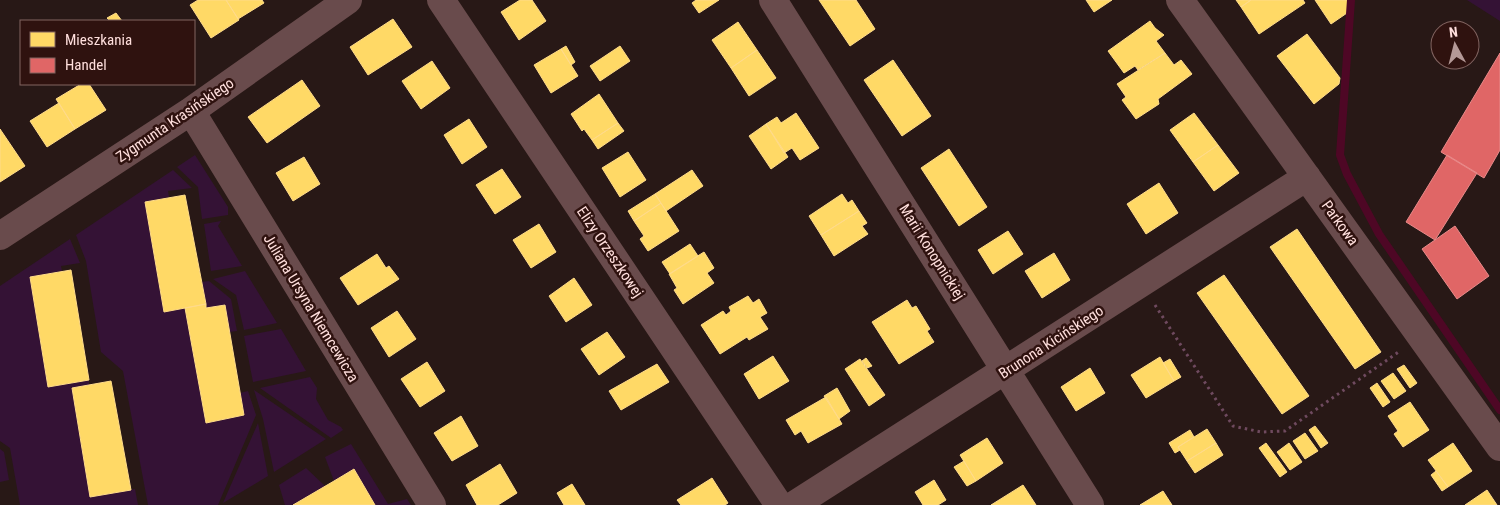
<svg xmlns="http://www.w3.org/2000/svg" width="1500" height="505" font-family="'Roboto Condensed',sans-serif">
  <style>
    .green { fill: #341235 }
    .homes { fill: #ffd966; stroke: #ffdb8a }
    .shops { fill: #e06666; stroke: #e98a8a }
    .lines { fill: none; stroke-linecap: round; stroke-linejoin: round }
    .stream { stroke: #4e0725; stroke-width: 8 }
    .path { stroke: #6f4a5f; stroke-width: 3; stroke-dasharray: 2.5 4; stroke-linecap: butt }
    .minor { stroke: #694b4c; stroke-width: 28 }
    .labels { text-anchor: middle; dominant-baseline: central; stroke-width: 5; stroke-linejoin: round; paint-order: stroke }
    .street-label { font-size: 15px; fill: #ffdfdd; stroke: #2f120f }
  </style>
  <rect width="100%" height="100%" fill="#281816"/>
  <path class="green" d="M 1467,0 L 1500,0 L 1500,21 Z
    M 195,155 L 228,207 L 228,215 L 202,219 L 198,187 L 177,167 Z
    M 173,170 L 192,188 L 168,191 L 169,197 L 145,202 L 164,312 L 185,308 L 206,423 L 244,415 L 240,393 L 248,391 L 256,415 L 218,505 L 148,505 L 123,371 L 101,352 L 86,261 L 76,235 Z
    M 221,221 L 218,226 L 242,266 L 211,271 L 204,224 Z
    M 70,239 L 80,263 L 61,266 L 62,271 L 30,277 L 48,387 L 89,380 L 89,385 L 72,388 L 90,497 L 135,489 L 138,505 L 20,505 L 10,448 L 0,441 L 0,286 Z
    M 245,271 L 277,323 L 244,330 L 236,295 L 213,279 Z
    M 209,281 L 231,299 L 237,331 L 229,332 L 224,305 L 206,308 L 201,282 Z
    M 281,329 L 306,371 L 253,382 L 244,336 Z
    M 310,377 L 317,388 L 316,399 L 328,420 L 341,427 L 343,430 L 331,438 L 260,388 Z
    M 254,390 L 326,439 L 274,472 L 263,419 Z
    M 258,423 L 268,476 L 223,503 Z
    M 351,444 L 388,504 L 407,499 L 411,505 L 375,505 L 354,469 L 334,481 L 325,457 Z
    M 0,449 L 4,452 L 9,480 L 0,482 Z
    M 306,468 L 325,486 L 292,505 L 285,505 L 279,485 Z"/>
  <path class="homes" d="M 198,0 L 226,0 L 239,20 L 211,38 L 190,5 Z
    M 226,0 L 262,0 L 264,3 L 238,19 Z
    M 520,0 L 532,0 L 546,21 L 519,40 L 501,12 Z
    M 696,0 L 719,0 L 699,13 L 692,3 Z
    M 819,0 L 856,0 L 875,29 L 850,46 Z
    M 1086,0 L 1112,0 L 1094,12 Z
    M 1236,0 L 1251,0 L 1241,7 Z
    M 1251,0 L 1303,0 L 1305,3 L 1259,34 L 1241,7 Z
    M 1315,0 L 1348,0 L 1347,13 L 1331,24 Z
    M 116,13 L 122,21 L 110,21 L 107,18 Z
    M 393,19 L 412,47 L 368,75 L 350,47 Z
    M 1150,21 L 1155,28 L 1164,35 L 1156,41 L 1165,53 L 1138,70 L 1135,66 L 1124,73 L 1108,51 Z
    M 738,22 L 757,50 L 731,68 L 712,40 Z
    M 1307,34 L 1340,78 L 1339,84 L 1314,104 L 1277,56 Z
    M 566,46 L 575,62 L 571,65 L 561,49 Z
    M 620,46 L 630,61 L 600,81 L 590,66 Z
    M 561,49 L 578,76 L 551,93 L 534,65 Z
    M 757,50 L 776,78 L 749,96 L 731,68 Z
    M 1165,53 L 1174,65 L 1181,60 L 1192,74 L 1158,99 L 1159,104 L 1136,119 L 1122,100 L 1126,97 L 1117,84 Z
    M 893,60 L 931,116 L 902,136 L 864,80 Z
    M 432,61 L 450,88 L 421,109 L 402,81 Z
    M 302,80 L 320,106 L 267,143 L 248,117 Z
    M 81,84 L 89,84 L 106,110 L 75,129 L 56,99 Z
    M 599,94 L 618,123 L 592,140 L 584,129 L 582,131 L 571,114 Z
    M 59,103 L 75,129 L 47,147 L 30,121 Z
    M 796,113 L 819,148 L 800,160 L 792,148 L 784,153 L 766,124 L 777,117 L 781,123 Z
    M 1194,113 L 1218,145 L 1193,162 L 1170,130 Z
    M 469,119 L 487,147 L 462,164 L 444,135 Z
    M 618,123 L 624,131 L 598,149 L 592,140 Z
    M 766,124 L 788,157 L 771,169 L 749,136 Z
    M 0,129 L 25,166 L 0,182 Z
    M 1218,145 L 1239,173 L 1214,191 L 1193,162 Z
    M 949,149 L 987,207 L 959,226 L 921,168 Z
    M 628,152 L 646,180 L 620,197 L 602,168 Z
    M 304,157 L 320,184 L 293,201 L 276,173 Z
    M 502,169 L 521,197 L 495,214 L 476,185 Z
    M 692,170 L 703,186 L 666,211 L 655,194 Z
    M 1159,183 L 1178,213 L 1146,234 L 1127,204 Z
    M 655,194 L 661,203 L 634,221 L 628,211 Z
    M 842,194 L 848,203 L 852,200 L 859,211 L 821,235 L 809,216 Z
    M 185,195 L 206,304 L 164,312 L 145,202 Z
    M 661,203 L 679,231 L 648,251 L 640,239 L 644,236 L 634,221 Z
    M 859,211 L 867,223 L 862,226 L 868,234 L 834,256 L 821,235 Z
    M 539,224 L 556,252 L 531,268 L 513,240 Z
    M 1297,229 L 1381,352 L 1355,369 L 1270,247 Z
    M 1008,231 L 1023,254 L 993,274 L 978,250 Z
    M 690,244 L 698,256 L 670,274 L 662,262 Z
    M 704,252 L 714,268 L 707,273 L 714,283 L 683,304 L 674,290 L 677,288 L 669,274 Z
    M 1054,253 L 1070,280 L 1042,298 L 1025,271 Z
    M 377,254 L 386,268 L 389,266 L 399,279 L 358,305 L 340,278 Z
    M 71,270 L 89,380 L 48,387 L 30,277 Z
    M 1224,275 L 1309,396 L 1282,414 L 1197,293 Z
    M 574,278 L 592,305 L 566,322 L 549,296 Z
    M 748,296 L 753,303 L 759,299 L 767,313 L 760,317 L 768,329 L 749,340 L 747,337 L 720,354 L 701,325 L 723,311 L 726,315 L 731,311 L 729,307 Z
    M 907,300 L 912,308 L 916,306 L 930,329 L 927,331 L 934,342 L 899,364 L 872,322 Z
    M 206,304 L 206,308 L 225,305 L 244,415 L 206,423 L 185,308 Z
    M 397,311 L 416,339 L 389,357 L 371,328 Z
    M 607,332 L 625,357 L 599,375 L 581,349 Z
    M 773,356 L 789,381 L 759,399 L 744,374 Z
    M 1160,357 L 1174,381 L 1146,398 L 1131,375 Z
    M 866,358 L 872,366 L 867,368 L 862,361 Z
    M 860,359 L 885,395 L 869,406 L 845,369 Z
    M 1170,359 L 1181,377 L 1174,381 L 1163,363 Z
    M 427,362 L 445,391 L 420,407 L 401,379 Z
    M 657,364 L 669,382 L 621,410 L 609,391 Z
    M 1404,365 L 1417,383 L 1410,388 L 1397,369 Z
    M 1090,368 L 1105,393 L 1076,411 L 1061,387 Z
    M 1393,373 L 1406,391 L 1394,399 L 1381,381 Z
    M 111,381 L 131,490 L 90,497 L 72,388 Z
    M 1377,383 L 1390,402 L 1383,407 L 1370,388 Z
    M 837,388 L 850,411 L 839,419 L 824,396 Z
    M 826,397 L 842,424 L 808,443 L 801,431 L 795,435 L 786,420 Z
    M 1410,402 L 1429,430 L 1403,447 L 1394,434 L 1398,431 L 1388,416 Z
    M 461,416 L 478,446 L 452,461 L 434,433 Z
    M 1315,426 L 1328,443 L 1321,448 L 1309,430 Z
    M 1207,429 L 1216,443 L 1187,461 L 1178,447 Z
    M 1190,430 L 1194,437 L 1178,447 L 1180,450 L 1175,453 L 1169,443 Z
    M 1305,433 L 1318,451 L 1305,459 L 1293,441 Z
    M 987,438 L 1003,463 L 976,481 L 960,455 Z
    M 1216,443 L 1223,455 L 1195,473 L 1187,461 Z
    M 1266,443 L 1287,472 L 1280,477 L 1259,448 Z
    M 1289,443 L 1302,462 L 1290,470 L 1277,452 Z
    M 1453,443 L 1472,471 L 1448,487 L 1428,460 Z
    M 964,461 L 976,481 L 967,486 L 954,467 Z
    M 500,464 L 517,493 L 498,505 L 477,505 L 466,485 Z
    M 354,469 L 375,505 L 293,505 L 334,481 Z
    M 1436,471 L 1448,487 L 1442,491 L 1431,475 Z
    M 712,478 L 728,503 L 725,505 L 681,505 L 677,500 Z
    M 934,480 L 946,500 L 938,505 L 923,505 L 915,492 Z
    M 572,484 L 585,505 L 564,505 L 557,493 Z
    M 1023,485 L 1036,505 L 991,505 Z
    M 1487,490 L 1497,505 L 1465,505 Z
    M 1163,491 L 1172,505 L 1140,505 Z"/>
  <path class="shops" d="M 1500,53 L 1500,150 L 1484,178 L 1441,152 Z
    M 1447,155 L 1477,173 L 1435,240 L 1406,222 Z
    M 1455,226 L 1489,276 L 1457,299 L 1422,249 Z"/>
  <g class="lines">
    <path class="stream" d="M 1351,0 L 1340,155 L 1347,174 L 1379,234 L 1500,410"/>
    <path class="path" d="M 1155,305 L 1233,426 L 1261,432 L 1285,431 L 1400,351"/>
    <path class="minor" d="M 441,0 L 779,505
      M 773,0 L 1090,505
      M 1180,0 L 1500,447
      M 191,111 L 432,505
      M 0,236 L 191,111 L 348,0
      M 794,505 L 1307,177"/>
  </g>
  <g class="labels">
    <g class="street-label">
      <text transform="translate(175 120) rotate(-34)">Zygmunta Krasińskiego</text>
      <text transform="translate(1340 223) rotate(54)">Parkowa</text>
      <text transform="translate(610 252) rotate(56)">Elizy Orzeszkowej</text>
      <text transform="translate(932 252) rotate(58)">Marii Konopnickiej</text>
      <text transform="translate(311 308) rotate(59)">Juliana Ursyna Niemcewicza</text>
      <text transform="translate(1051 342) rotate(-33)">Brunona Kicińskiego</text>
    </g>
  </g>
  <rect x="20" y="20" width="175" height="65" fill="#2f120f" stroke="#826461"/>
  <rect x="30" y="32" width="25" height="15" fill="#ffd966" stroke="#826461"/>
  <text x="65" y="45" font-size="15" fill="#ffdfdd">Mieszkania</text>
  <rect x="30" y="58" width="25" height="15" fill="#e06666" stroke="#826461"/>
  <text x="65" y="70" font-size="15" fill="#ffdfdd">Handel</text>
  <g transform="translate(1455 45) rotate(353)"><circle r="24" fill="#2f120f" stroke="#826461"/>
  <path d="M0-4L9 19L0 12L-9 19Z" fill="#b49997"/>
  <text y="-8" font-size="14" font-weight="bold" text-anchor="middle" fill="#ffdfdd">N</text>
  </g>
</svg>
